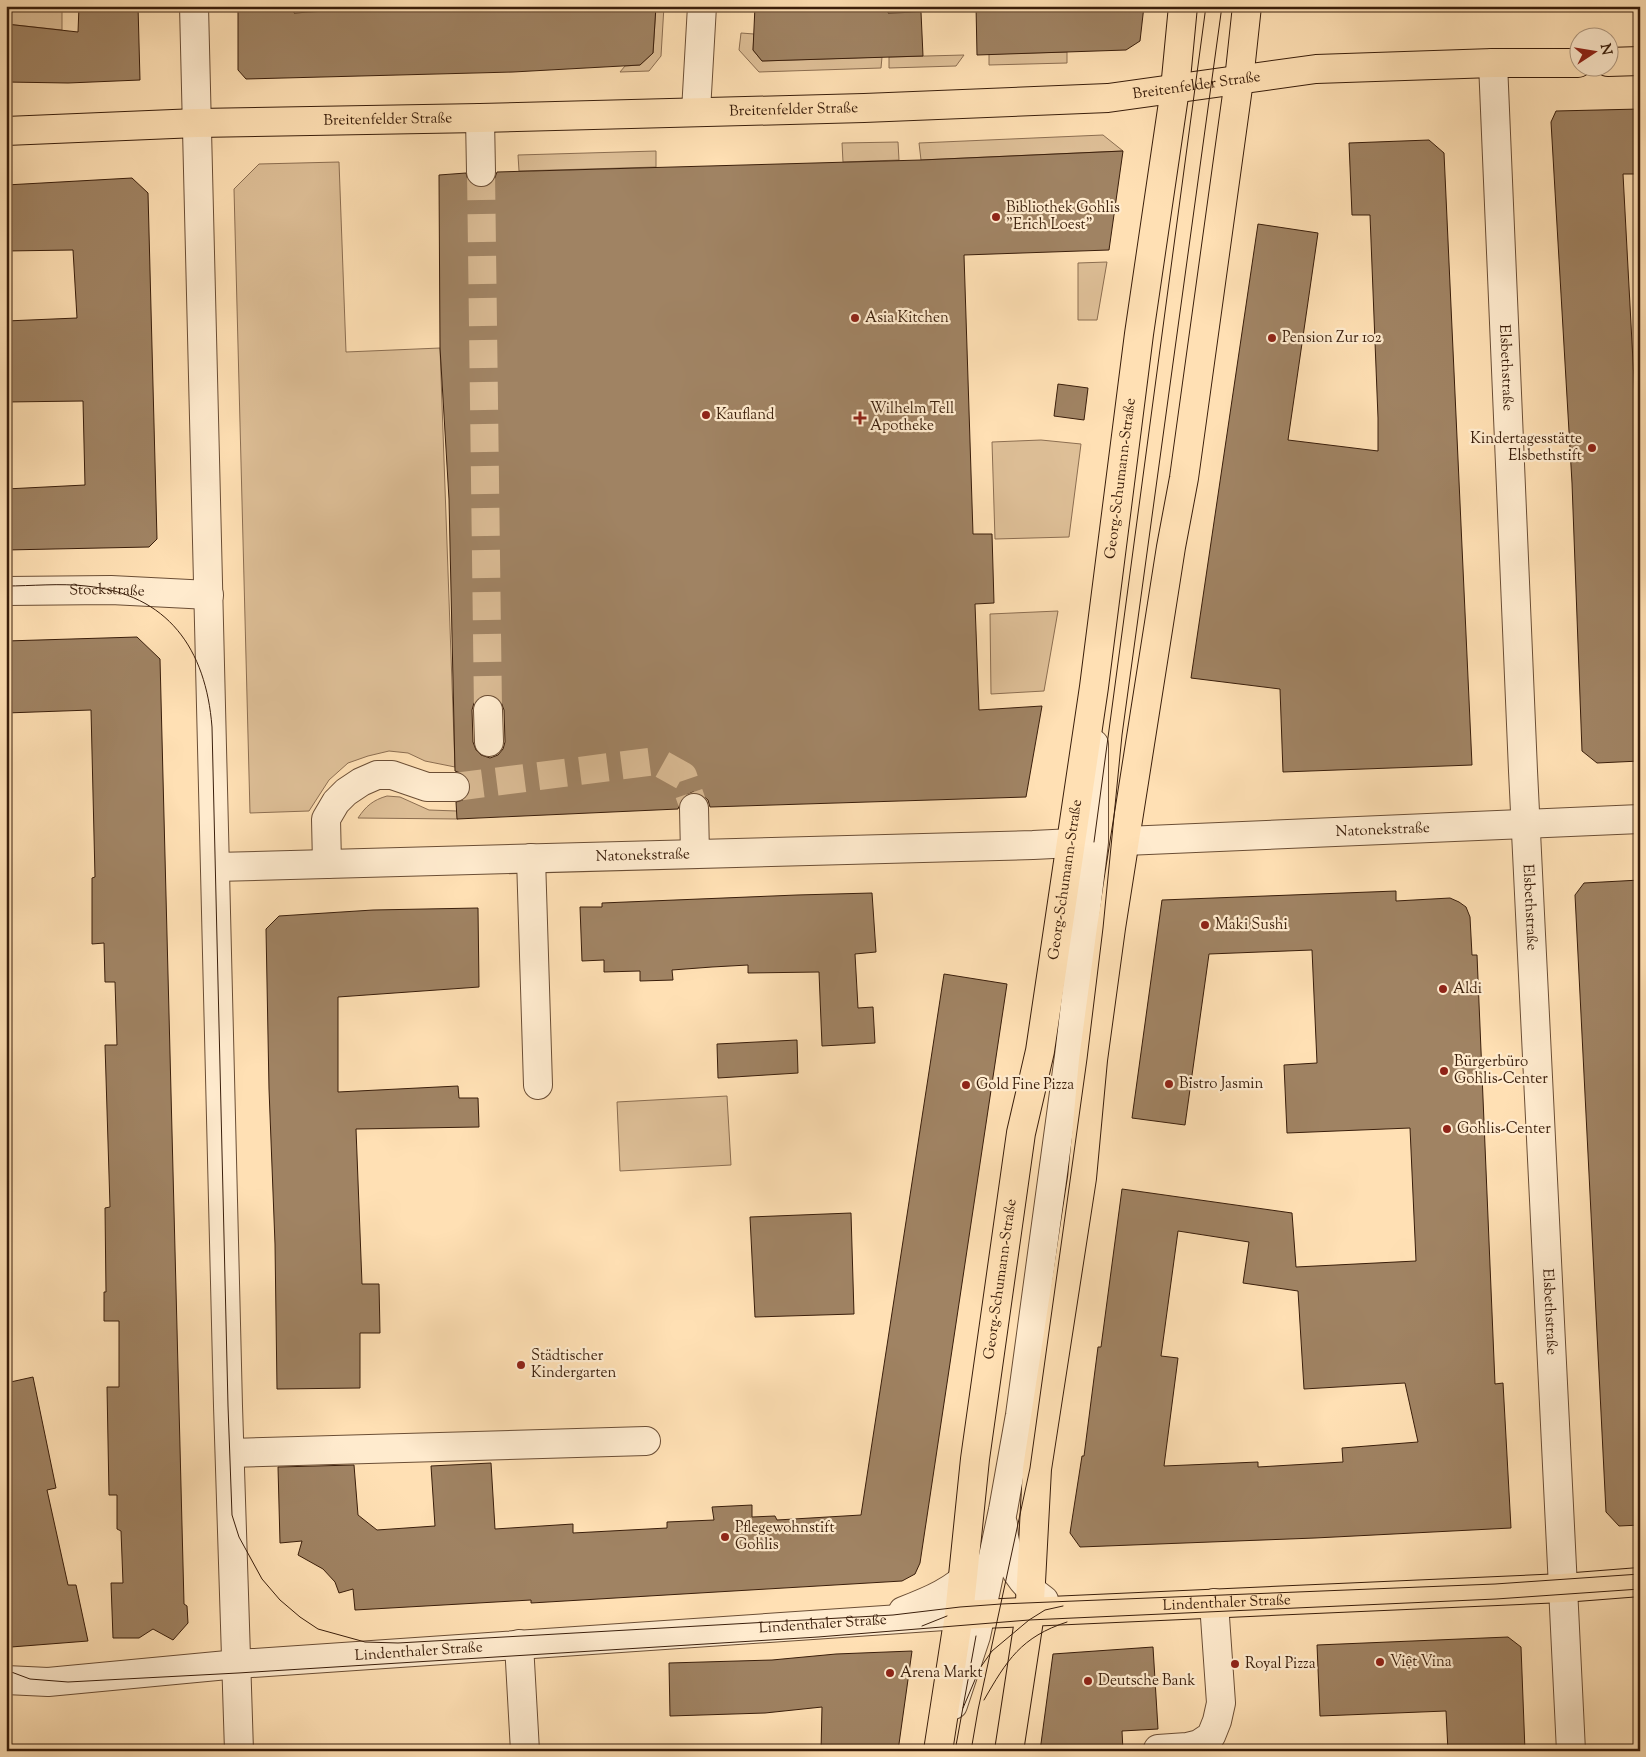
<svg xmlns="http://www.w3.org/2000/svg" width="1646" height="1757" font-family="'Sorts Mill Goudy',serif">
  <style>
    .green { fill: #debf97; stroke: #8c6e51 }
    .building { fill: #a08363; stroke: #3a1e0b; fill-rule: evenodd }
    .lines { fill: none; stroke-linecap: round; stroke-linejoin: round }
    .minor-tunnel { stroke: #d8b992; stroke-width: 28; stroke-dasharray: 28 14; stroke-linecap: butt }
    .minor-casing { stroke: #6b4e35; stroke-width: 30 }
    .major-casing { stroke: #3a1e0b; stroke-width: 30 }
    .minor { stroke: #ffebce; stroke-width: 28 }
    .major { stroke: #ffe0b4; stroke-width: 28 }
    .tram { stroke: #3a1e0b; stroke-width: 1 }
    .poi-dot { fill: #8f2418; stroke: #ffebce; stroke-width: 2 }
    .labels { text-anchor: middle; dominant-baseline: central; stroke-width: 4.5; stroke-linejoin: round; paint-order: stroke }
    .street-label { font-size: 15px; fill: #3a1e0b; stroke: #ffebce }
    .poi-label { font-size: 15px; fill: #3a1e0b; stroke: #ffebce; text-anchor: start }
  </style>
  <rect width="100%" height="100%" fill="#ffe0b4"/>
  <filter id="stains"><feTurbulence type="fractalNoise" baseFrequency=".004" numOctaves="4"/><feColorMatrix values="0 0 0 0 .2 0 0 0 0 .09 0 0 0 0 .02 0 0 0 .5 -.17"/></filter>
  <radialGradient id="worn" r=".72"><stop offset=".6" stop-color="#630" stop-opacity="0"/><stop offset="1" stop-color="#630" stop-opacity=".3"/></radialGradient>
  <path class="green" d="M 6,6 L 62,6 L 62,30 L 6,24 Z
    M 656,6 L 664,6 L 661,56 L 649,71 L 620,72 L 625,66 L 640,65 L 653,53 Z
    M 888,6 L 950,6 L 940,11 L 888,13 Z
    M 741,33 L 754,34 L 753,50 L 762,61 L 882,57 L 881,68 L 759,72 L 739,50 Z
    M 1067,52 L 1067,63 L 989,65 L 989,54 Z
    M 964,55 L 956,66 L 889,68 L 889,57 Z
    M 1103,135 L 1123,151 L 921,160 L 919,143 Z
    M 898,142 L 899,160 L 843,162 L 842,143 Z
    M 656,151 L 656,167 L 519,171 L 518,155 Z
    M 339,162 L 346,352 L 440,348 L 455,767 L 425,761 L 408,753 L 389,751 L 368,756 L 348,763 L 329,780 L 309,811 L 250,813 L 234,189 L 259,164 Z
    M 1107,262 L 1097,320 L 1078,320 L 1078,263 Z
    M 1041,440 L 1081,444 L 1069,537 L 995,539 L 992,442 Z
    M 1058,611 L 1044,691 L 991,694 L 990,614 Z
    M 387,796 L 400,797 L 429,810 L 457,811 L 458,819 L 358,818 C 366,806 373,800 387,796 Z
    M 727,1096 L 731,1165 L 620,1171 L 617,1102 Z"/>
  <path class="building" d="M 79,6 L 138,6 L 140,80 L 68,83 L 6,82 L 6,24 L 78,32 Z
    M 238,6 L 294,6 L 294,13 L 359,9 L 359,6 L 394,6 L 394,8 L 656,6 L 653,53 L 640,65 L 513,72 L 246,79 L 238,70 Z
    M 755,6 L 888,6 L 888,13 L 921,12 L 923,56 L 762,61 L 753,50 Z
    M 976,6 L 1144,6 L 1140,41 L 1126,50 L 977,55 Z
    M 1640,109 L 1640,174 L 1623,174 L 1635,399 L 1640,398 L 1640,480 L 1638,480 L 1640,538 L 1640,761 L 1597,763 L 1582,751 L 1572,483 L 1551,122 L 1556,111 Z
    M 1429,140 L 1444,153 L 1472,765 L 1283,772 L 1280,689 L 1191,678 L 1258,224 L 1318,233 L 1288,440 L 1378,451 L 1378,418 L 1370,215 L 1352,215 L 1349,143 Z
    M 1123,151 L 1109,250 L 964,255 L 973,534 L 992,534 L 994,603 L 975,604 L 979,710 L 1042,706 L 1026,797 L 710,807 L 708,800 L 702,795 L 693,792 L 686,795 L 681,800 L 678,809 L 457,819 L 456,802 L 463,800 L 468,795 L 471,787 L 469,780 L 463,774 L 455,771 L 449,499 L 440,348 L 439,175 L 466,173 L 468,180 L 473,185 L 482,188 L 489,185 L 494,180 L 497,172 L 921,160 ZM 487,694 L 496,697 L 501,702 L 504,710 L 505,742 L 503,749 L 498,755 L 490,758 L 481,755 L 476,750 L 473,742 L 472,710 L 474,703 L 479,697 Z
    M 132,178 L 148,193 L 157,539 L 149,547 L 6,550 L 6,489 L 85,485 L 83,401 L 6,402 L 6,321 L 77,318 L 73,250 L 6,251 L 6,185 Z
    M 1058,384 L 1088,388 L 1084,420 L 1054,416 Z
    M 137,637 L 160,659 L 184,1604 L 187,1606 L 188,1623 L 173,1640 L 153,1629 L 139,1638 L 113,1638 L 111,1583 L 123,1583 L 121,1531 L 117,1529 L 117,1495 L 109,1495 L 107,1387 L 119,1387 L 119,1321 L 104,1321 L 104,1292 L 106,1292 L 105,1208 L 110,1207 L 105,1045 L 117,1045 L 115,982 L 105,982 L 104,943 L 92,944 L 92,878 L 95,877 L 91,710 L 6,713 L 6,641 Z
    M 1640,880 L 1640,1525 L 1619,1526 L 1606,1512 L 1575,895 L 1584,883 Z
    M 1396,891 L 1396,901 L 1450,898 L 1459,902 L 1466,907 L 1470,917 L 1472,955 L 1477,955 L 1495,1384 L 1503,1383 L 1511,1528 L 1315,1538 L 1080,1547 L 1070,1533 L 1082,1456 L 1084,1456 L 1098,1347 L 1101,1347 L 1122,1189 L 1292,1213 L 1296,1267 L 1416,1261 L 1410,1128 L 1287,1133 L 1284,1065 L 1317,1063 L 1312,950 L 1209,954 L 1185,1125 L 1132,1118 L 1162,900 ZM 1178,1231 L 1249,1242 L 1243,1283 L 1298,1291 L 1304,1389 L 1405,1383 L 1418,1442 L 1342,1448 L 1343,1462 L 1258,1467 L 1258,1462 L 1164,1466 L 1178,1358 L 1161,1356 Z
    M 872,893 L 876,952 L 855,954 L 858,1008 L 873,1007 L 875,1043 L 822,1046 L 819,972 L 748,973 L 748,965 L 712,967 L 672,970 L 673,980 L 640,981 L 640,971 L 604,972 L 604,960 L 582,961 L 580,907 L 602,907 L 602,903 L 797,895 Z
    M 478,908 L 479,987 L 338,997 L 338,1092 L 458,1086 L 459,1098 L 478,1098 L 479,1127 L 356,1129 L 362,1284 L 379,1284 L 380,1333 L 360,1333 L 360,1388 L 277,1389 L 275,1244 L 269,1089 L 266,929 L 279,916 L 373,910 Z
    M 944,974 L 1007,984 L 920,1563 L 915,1574 L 902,1581 L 531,1603 L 531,1600 L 355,1610 L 353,1589 L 339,1593 L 335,1582 L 323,1569 L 298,1555 L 302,1541 L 280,1543 L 278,1467 L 354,1465 L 358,1515 L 377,1530 L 435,1526 L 431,1466 L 491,1463 L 495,1529 L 573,1524 L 573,1533 L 667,1528 L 667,1522 L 714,1520 L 712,1507 L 752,1505 L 752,1517 L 775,1516 L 777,1520 L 861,1515 Z
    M 797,1040 L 798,1073 L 718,1078 L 717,1044 Z
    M 851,1213 L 854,1314 L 755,1317 L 750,1217 Z
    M 33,1377 L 56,1488 L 47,1490 L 68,1585 L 76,1585 L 88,1641 L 11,1647 L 6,1624 L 6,1383 Z
    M 1508,1637 L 1521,1647 L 1525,1751 L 1448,1751 L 1446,1711 L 1320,1716 L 1317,1645 Z
    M 1153,1647 L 1158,1729 L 1122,1731 L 1123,1751 L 1040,1751 L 1053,1654 Z
    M 912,1651 L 898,1751 L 821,1751 L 822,1707 L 765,1713 L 670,1716 L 669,1663 L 772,1660 L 836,1654 Z"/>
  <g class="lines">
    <path class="minor-tunnel" d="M 481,172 L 488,710
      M 455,787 L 656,761 L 683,776 L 694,808"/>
    <g class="minor-casing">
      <g id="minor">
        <path d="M 194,6 L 228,1406 L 239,1751"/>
        <path id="s1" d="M 1493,63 L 1523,771 L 1571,1751"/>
        <path d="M 696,111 L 702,6"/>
        <path d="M 480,118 L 481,172"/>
        <path id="s2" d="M 6,591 L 111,590 L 209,595"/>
        <path d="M 488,710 L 489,742"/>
        <path d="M 694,808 L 695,854"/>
        <path id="s3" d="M 1125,841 L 1640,819"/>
        <path d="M 531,858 L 538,1085"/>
        <path d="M 327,864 L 326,819 L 336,802 L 346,792 L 361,782 L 377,775 L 392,775 L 427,787 L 455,787"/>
        <path id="s4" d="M 215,867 L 1033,845 L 1093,842"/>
        <path d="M 230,1453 L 646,1441"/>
        <path d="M 1003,1524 C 1004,1556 1018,1582 1044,1600"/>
        <path d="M 903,1611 C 932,1600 953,1591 975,1569"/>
        <path d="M 519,1644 L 525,1751"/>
        <path id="s5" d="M 6,1680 L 48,1682 L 238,1664 L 959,1615"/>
        <path d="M 953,1705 L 976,1636 L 1003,1510 L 1020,1415 L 1069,1056 L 1094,842 L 1094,744"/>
        <path d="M 1158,1749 L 1187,1747 L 1199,1744 L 1211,1736 L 1217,1721 L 1221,1703 L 1214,1603"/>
      </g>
    </g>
    <g class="major-casing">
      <g id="major">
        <path d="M 1608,62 L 1640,61"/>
        <path id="s6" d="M 6,131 L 197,123 L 480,118 L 864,108 L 1108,98 L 1316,69 L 1493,63 L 1578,63"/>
        <path id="s7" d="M 959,1615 L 1563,1588 L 1640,1582"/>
        <path id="s8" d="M 938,1751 L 959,1615 L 975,1459 L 1021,1133 L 1040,1051 L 1094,687 L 1139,334 L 1175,89 L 1183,6"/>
        <path d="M 1009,1751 L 1029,1620 L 1037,1469 L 1082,1178 L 1093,1060 L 1111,928 L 1171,547 L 1184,478 L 1239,80 L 1247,6"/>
      </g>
    </g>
    <use href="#minor" class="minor"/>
    <use href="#major" class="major"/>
    <path class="tram" d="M 6,586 C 32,586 60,583 86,586 C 168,594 206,649 212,727 L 228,1406 L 232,1515 L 239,1537 L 262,1579 L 280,1600 L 300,1617 L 318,1629 L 365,1642 L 398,1643 L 893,1615 L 960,1607 L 1001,1604 L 1495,1584 L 1640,1574
      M 1094,842 L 1206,6
      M 922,1626 L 947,1616
      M 6,1670 L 30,1679 L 68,1682 L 238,1673 L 818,1637 L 1029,1620 L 1496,1599 L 1640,1589
      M 984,1700 C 1007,1660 1021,1637 1067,1622
      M 963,1708 L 980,1668 L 992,1651 L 1029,1620 L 1045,1610 L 1063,1606
      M 955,1751 L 976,1636
      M 971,1751 L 978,1710 L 1030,1468 L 1087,1059 L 1103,928 L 1122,735 L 1222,6"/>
  </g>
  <g class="poi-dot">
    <circle cx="996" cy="217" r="5"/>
    <circle cx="855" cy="318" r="5"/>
    <circle cx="1272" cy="338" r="5"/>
    <circle cx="706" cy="415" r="5"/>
    <path d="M857.5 410.5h5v5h5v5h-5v5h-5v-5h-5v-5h5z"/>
    <circle cx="1592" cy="448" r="5"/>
    <circle cx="1205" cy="925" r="5"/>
    <circle cx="1443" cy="989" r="5"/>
    <circle cx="1444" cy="1071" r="5"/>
    <circle cx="1169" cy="1084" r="5"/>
    <circle cx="966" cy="1085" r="5"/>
    <circle cx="1447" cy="1129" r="5"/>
    <circle cx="521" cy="1365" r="5"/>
    <circle cx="725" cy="1537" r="5"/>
    <circle cx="1380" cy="1662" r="5"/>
    <circle cx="1235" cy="1664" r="5"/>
    <circle cx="890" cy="1673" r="5"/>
    <circle cx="1088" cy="1681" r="5"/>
  </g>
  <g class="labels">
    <g class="street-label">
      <text stroke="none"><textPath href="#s6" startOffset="1192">Breitenfelder Straße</textPath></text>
      <text stroke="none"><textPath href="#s6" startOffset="788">Breitenfelder Straße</textPath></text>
      <text stroke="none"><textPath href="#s6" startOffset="382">Breitenfelder Straße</textPath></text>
      <text stroke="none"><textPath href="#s1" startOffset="305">Elsbethstraße</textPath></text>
      <text stroke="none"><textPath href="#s8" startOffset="1286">Georg-Schumann-Straße</textPath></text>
      <text stroke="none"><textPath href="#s2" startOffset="101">Stockstraße</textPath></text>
      <text stroke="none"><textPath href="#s3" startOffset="258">Natonekstraße</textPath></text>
      <text stroke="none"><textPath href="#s4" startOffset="428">Natonekstraße</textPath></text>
      <text stroke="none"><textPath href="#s8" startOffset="881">Georg-Schumann-Straße</textPath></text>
      <text stroke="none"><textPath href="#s1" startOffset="845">Elsbethstraße</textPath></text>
      <text stroke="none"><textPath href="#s8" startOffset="476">Georg-Schumann-Straße</textPath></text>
      <text stroke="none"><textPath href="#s1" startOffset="1250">Elsbethstraße</textPath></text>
      <text stroke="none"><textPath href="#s7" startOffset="268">Lindenthaler Straße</textPath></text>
      <text stroke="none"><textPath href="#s5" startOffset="819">Lindenthaler Straße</textPath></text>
      <text stroke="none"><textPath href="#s5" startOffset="414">Lindenthaler Straße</textPath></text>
    </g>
    <g class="poi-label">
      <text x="1006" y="208">Bibliothek Gohlis<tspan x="1006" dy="17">"Erich Loest"</tspan></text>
      <text x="865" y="318">Asia Kitchen</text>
      <text x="1282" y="338">Pension Zur 102</text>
      <text x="870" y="409">Wilhelm Tell<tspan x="870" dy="17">Apotheke</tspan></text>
      <text x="716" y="415">Kaufland</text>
      <text x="1582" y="439" text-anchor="end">Kindertagesstätte<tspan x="1582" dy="17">Elsbethstift</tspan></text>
      <text x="1215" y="925">Maki Sushi</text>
      <text x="1453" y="989">Aldi</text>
      <text x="1454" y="1062">Bürgerbüro<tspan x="1454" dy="17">Gohlis-Center</tspan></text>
      <text x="1179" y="1084">Bistro Jasmin</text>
      <text x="976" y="1085">Gold Fine Pizza</text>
      <text x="1457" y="1129">Gohlis-Center</text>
      <text x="531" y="1356">Städtischer<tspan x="531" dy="17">Kindergarten</tspan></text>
      <text x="735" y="1528">Pflegewohnstift<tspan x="735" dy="17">Gohlis</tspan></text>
      <text x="1390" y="1662">Việt Vina</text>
      <text x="1245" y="1664">Royal Pizza</text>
      <text x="900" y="1673">Arena Markt</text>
      <text x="1098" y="1681">Deutsche Bank</text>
    </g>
  </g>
  <rect width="1646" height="1757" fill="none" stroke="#ffe0b4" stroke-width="25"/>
  <rect x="8" y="8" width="1631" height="1742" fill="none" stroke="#3a1e0b" stroke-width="2.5"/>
  <rect x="12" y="12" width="1621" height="1732" fill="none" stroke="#3a1e0b"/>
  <g transform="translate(1594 52) rotate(78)"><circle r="24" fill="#ffebce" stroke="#b09980"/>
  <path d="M0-4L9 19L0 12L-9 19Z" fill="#8f2418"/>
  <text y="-8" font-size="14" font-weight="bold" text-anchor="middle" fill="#3a1e0b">N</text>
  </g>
  <rect width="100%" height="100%" filter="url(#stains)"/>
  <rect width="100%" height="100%" fill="url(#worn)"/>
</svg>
